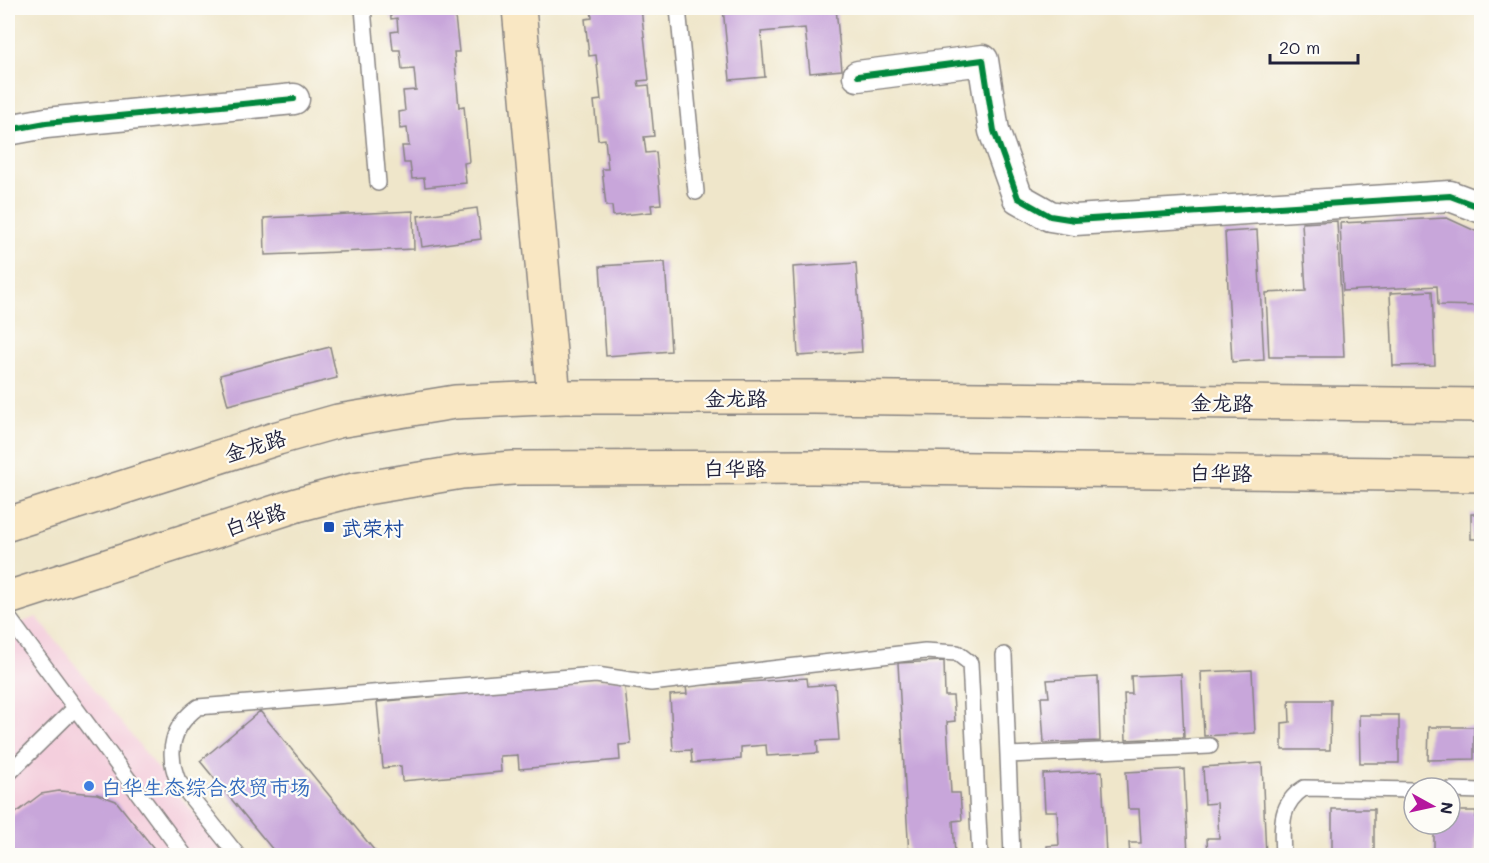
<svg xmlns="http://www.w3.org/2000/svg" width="1489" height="863" font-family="Mali,'LXGW WenKai TC',sans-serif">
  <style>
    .built { fill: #f4cfdd }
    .building { fill: #c8a6da }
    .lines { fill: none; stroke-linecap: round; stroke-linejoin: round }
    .service-casing { stroke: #888482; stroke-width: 18 }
    .minor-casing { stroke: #888482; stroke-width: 33 }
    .secondary-casing { stroke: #888482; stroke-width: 36 }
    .service { stroke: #fff; stroke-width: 15 }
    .minor { stroke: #fff; stroke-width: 30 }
    .secondary { stroke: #f9e7c3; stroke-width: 33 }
    .cycleway-casing { stroke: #fdfcf7; stroke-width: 10 }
    .cycleway { stroke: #00873e; stroke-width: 6 }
    .transit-dot { fill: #1a4fb4; stroke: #fdfcf7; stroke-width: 2 }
    .shop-dot { fill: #3f7fe0; stroke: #fdfcf7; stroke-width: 2 }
    .labels { text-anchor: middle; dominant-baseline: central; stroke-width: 4.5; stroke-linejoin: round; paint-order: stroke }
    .street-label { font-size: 21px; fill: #22223b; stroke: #fdfcf7 }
    .transit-label { font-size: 21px; fill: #164399; stroke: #fdfcf7; text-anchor: start }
    .shop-label { font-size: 21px; fill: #366cbe; stroke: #fdfcf7; text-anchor: start }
  </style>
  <rect width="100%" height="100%" fill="#fdfcf7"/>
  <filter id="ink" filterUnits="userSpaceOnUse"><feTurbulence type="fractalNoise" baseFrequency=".0167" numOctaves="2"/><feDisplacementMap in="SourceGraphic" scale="12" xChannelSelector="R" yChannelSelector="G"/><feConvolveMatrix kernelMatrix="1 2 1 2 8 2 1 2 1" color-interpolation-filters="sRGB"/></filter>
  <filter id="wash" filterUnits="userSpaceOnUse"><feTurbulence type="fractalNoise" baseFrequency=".008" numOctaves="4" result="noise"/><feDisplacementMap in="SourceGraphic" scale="24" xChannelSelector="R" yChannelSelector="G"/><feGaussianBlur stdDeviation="1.35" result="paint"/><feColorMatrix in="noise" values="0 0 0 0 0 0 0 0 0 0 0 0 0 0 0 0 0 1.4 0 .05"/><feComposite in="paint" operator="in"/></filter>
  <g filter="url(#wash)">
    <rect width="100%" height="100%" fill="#efe6ca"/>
    <path class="built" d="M 37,617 L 227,855 L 8,855 L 8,627 Z"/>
    <g id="blocks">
      <path class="building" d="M 390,8 L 454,8 L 459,52 L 454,52 L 459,107 L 464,106 L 469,162 L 464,163 L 466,183 L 425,187 L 424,178 L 412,179 L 410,163 L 404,163 L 402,146 L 409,146 L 407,128 L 400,129 L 399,112 L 405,111 L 403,91 L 416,90 L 414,69 L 402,70 L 400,50 L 393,50 L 391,32 L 398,31 L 397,18 L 391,19 Z
        M 591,8 L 641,8 L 649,80 L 638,81 L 639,86 L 649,85 L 654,136 L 644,137 L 646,153 L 656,152 L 661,204 L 651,205 L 652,212 L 613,216 L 612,206 L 606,206 L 602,169 L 608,169 L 605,139 L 598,140 L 594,101 L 601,100 L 596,55 L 589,56 L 585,19 L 592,18 Z
        M 723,8 L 836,8 L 842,70 L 810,73 L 805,28 L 761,32 L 765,77 L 730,80 Z
        M 477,208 L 481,239 L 422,247 L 418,216 Z
        M 413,211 L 414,249 L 265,255 L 264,218 Z
        M 1447,218 L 1482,234 L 1482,306 L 1438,305 L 1437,286 L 1343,291 L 1340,223 Z
        M 1337,221 L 1344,357 L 1269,357 L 1266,293 L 1306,291 L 1302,223 Z
        M 1257,230 L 1264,360 L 1232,362 L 1225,232 Z
        M 665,262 L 671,351 L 606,356 L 600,266 Z
        M 856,263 L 862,352 L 798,356 L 793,267 Z
        M 1432,291 L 1435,365 L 1393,366 L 1390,293 Z
        M 330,347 L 337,378 L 228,405 L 220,375 Z
        M 1471,514 L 1482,514 L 1482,539 L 1471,539 Z
        M 944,661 L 945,696 L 953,696 L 955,721 L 947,722 L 951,793 L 960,793 L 962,820 L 953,821 L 955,856 L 909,856 L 898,663 Z
        M 1252,670 L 1255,733 L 1204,736 L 1201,672 Z
        M 1181,674 L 1184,737 L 1126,740 L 1124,694 L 1132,694 L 1131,676 Z
        M 1098,677 L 1100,741 L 1044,743 L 1041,697 L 1049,697 L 1047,680 Z
        M 624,678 L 631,744 L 619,745 L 620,760 L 519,769 L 518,755 L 500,756 L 501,772 L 402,781 L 401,766 L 383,768 L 377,702 Z
        M 807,678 L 808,686 L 835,684 L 839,740 L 817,741 L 818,753 L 767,756 L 766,745 L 741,747 L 741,759 L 692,763 L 691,750 L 673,751 L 670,695 L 687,694 L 686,686 Z
        M 1289,700 L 1331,700 L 1330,750 L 1282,750 L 1282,723 L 1290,722 Z
        M 260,711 L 379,856 L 278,856 L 200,761 Z
        M 1359,715 L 1399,715 L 1399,763 L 1360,763 Z
        M 1429,727 L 1474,727 L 1474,759 L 1428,760 Z
        M 1262,763 L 1266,856 L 1208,856 L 1207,838 L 1219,838 L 1217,803 L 1205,804 L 1203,767 Z
        M 1184,769 L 1188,856 L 1130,856 L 1129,843 L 1141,843 L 1139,809 L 1128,809 L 1126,772 Z
        M 1102,771 L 1106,856 L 1047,856 L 1047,846 L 1059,845 L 1057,811 L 1045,811 L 1043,774 Z
        M 59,791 L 97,794 L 116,801 L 160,856 L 8,856 L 8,819 L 41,794 Z
        M 1332,809 L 1374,809 L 1374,856 L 1332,856 Z
        M 1450,811 L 1476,811 L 1476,856 L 1434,856 L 1434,824 L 1450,824 Z"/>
    </g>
  </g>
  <g filter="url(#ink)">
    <use href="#blocks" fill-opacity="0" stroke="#888482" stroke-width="1.5"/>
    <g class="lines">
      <g class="service-casing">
        <path id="service" d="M 363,8 L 378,183
          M 678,8 L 696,192
          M 8,617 L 185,856
          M 1004,655 L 1012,856
          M 1008,755 L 1210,746
          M 8,774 L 75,708
          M 1450,790 L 1482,791
          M 238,856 L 178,781 C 166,752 172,726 198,707 L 596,675 L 651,683 L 925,651 L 957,653 L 970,663 L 980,856
          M 1283,856 C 1282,828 1278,805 1304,788 L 1414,790"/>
      </g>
      <g class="minor-casing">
        <path id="minor" d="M 858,76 L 983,60 L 994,131 L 1018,198 L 1050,216 L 1075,220 L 1450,196 L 1482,208
          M 8,130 L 46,123 L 294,99"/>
      </g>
      <g class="secondary-casing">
        <path id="secondary" d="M 519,8 L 554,397
          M 8,524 L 278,438 L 338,421 L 455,402 L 565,397 L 813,397 L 1482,405
          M 8,598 L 297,505 L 354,490 L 462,472 L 513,468 L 812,467 L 1482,475"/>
      </g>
      <use href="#service" class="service"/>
      <use href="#minor" class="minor"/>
      <use href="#secondary" class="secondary"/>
      <g class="cycleway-casing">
        <path id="cycleway" d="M 858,76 L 983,60 L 994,131 L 1018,198 L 1050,216 L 1075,220 L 1450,196 L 1482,208
          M 8,130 L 46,123 L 294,99"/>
      </g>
      <use href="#cycleway" class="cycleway"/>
    </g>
  </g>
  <rect class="transit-dot" x="323" y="521" width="12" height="12" rx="3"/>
  <circle class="shop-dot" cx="89" cy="786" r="6"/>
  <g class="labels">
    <g class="street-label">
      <text x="736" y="397">金龙路</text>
      <text transform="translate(1222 402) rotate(1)">金龙路</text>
      <text transform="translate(255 445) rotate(-17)">金龙路</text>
      <text x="735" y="467">白华路</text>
      <text transform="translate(1221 472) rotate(1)">白华路</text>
      <text transform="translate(255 519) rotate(-18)">白华路</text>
    </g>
    <g class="transit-label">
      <text x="341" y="527">武荣村</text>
    </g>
    <g class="shop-label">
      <text x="101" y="786">白华生态综合农贸市场</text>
    </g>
  </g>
  <rect width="1489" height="863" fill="none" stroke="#fdfcf7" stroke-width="30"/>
  <g transform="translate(1432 806) rotate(98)"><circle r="28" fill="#fdfcf7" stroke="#a5a5ac" stroke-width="1.5"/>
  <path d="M0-4.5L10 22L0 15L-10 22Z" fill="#b5179e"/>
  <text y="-9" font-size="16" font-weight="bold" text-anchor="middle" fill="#22223b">N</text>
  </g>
  <path d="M1270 54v9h88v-9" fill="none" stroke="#22223b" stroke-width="3"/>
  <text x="1279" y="54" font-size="18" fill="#22223b" stroke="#fdfcf7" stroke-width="4.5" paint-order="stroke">20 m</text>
</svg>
